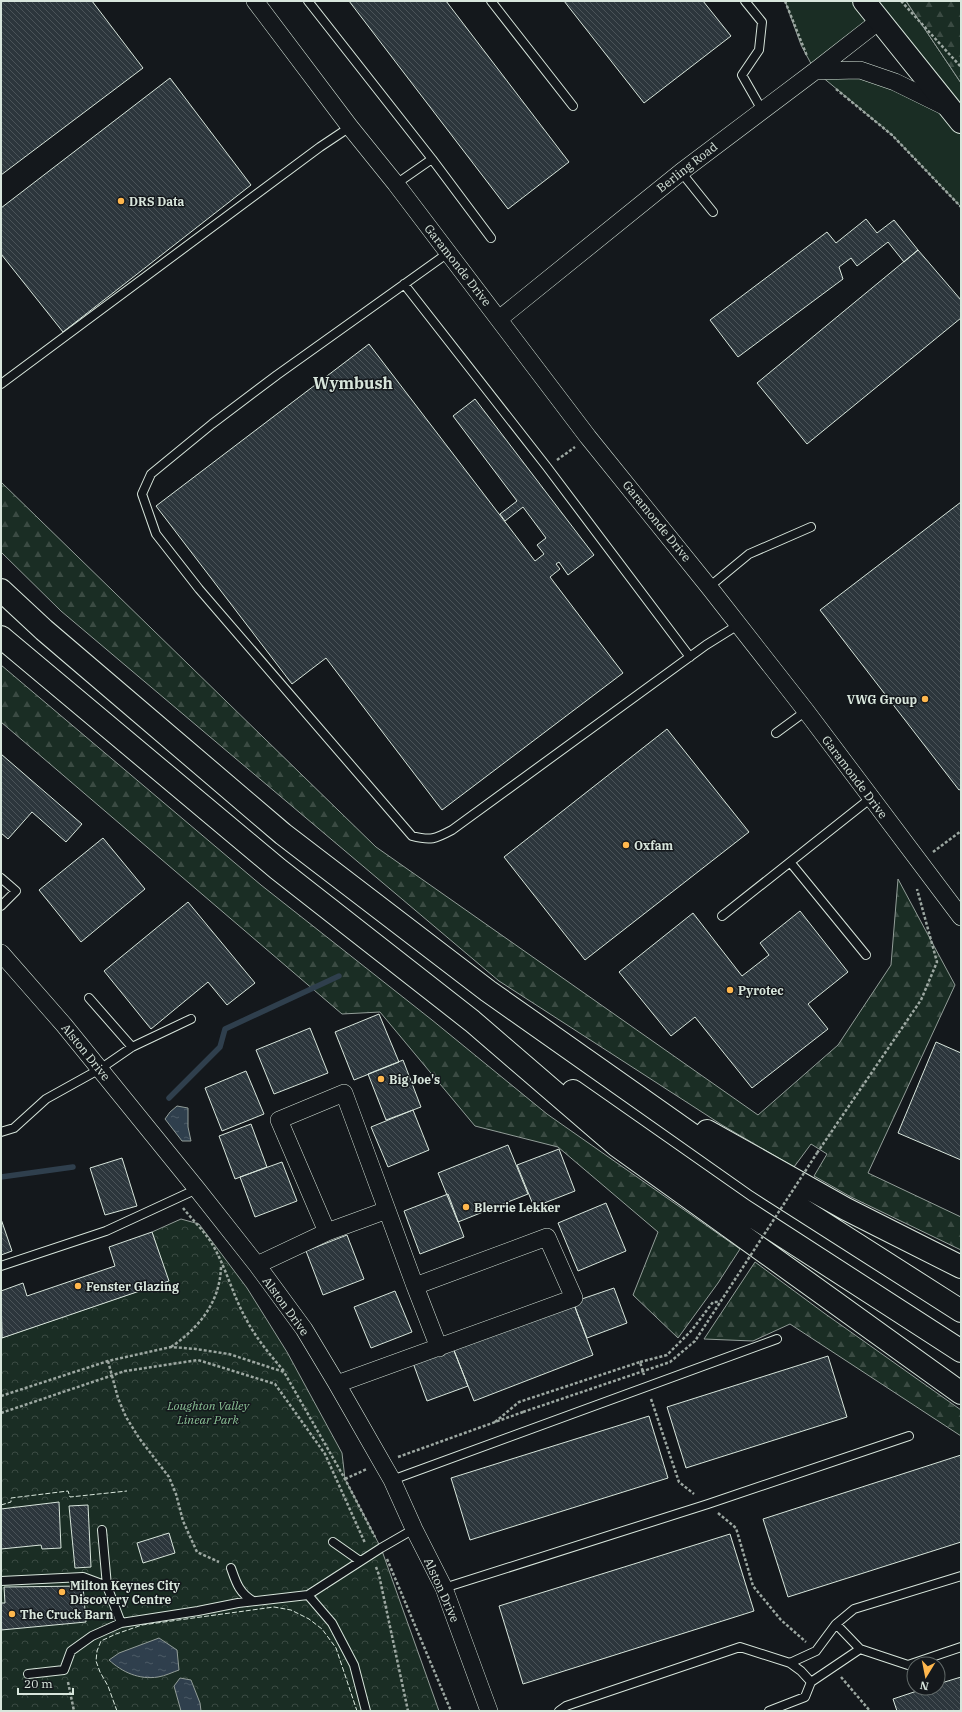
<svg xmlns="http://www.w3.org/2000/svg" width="962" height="1712" font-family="'IBM Plex Serif',serif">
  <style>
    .grass { fill: #1a2d24; stroke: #939e99; fill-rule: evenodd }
    .forest { fill: url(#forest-firs); stroke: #939e99 }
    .park { fill: url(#park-crowns); stroke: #939e99 }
    .water { fill: url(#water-ripples); stroke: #939e99 }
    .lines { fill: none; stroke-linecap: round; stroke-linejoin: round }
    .stream { stroke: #2f3f4d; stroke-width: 5.5 }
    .building { fill: url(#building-back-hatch); stroke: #d8e6dc }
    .lane-casing { stroke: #d8e6dc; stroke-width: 10 }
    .street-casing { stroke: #d8e6dc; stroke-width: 18 }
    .secondary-casing { stroke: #d8e6dc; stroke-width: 24 }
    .highway-casing { stroke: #d8e6dc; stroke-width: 24 }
    .path { stroke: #9da8a2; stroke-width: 2.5; stroke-dasharray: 3 2; stroke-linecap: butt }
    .lane { stroke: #14181c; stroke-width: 8 }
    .street { stroke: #14181c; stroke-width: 17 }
    .secondary { stroke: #14181c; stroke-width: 22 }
    .highway { stroke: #14181c; stroke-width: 22 }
    .path-bridge { stroke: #9da8a2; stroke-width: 2.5; stroke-dasharray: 3 2; stroke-linecap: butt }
    .fence { stroke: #d8e6dc; stroke-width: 1; stroke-dasharray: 5 2; stroke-linecap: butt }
    .poi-dot { fill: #ffb74d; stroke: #14181c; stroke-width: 1.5 }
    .labels { text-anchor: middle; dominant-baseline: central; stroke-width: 3; stroke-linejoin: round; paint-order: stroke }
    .street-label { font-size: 12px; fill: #d8e6dc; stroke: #14181c }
    .poi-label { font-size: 12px; font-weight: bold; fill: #d8e6dc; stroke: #14181c; text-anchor: start }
    .park-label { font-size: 12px; font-style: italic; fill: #8ac095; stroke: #14181c }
    .district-label { font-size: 16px; font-weight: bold; fill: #d8e6dc; stroke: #14181c }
  </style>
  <defs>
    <pattern id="forest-firs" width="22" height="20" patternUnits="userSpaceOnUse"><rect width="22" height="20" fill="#1a2d24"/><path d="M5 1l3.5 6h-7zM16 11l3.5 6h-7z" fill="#3b4b43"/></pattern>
    <pattern id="park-crowns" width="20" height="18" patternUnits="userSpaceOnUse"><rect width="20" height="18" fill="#1a2d24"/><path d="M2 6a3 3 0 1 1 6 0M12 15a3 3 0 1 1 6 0" fill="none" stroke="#3b4b43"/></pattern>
    <pattern id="water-ripples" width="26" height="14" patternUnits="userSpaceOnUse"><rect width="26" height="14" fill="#2f3f4d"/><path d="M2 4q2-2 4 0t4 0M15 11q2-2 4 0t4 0" fill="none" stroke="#4c5b66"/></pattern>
    <pattern id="building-back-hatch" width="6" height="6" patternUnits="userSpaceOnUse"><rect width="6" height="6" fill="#2c363c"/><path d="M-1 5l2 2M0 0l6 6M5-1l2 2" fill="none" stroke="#4a5358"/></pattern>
  </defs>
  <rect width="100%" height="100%" fill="#14181c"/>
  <path class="grass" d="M 785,1 L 906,1 L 961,83 L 961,207 L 892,135 L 815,71 L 801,45 ZM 879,21 L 947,107 L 895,82 L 816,71 Z"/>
  <path class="forest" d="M 906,1 L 961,1 L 961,83 Z
    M 1,482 L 376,847 L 758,1115 L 838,1045 L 891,965 L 898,879 L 955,985 L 868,1173 L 961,1217 L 961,1250 L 851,1197 L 814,1176 L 827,1154 L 811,1144 L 794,1167 L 722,1125 L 499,981 L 61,611 L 1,552 Z
    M 1,665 L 261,885 L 432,1020 L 547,1114 L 740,1249 L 718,1283 L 678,1338 L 633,1295 L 658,1232 L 558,1147 L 475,1126 L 380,1012 L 342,1014 L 1,722 Z
    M 755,1262 L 824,1313 L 961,1410 L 961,1436 L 790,1324 L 753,1341 L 704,1339 Z"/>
  <path class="park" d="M 181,1219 L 199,1224 L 247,1288 L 287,1352 L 342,1453 L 345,1479 L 381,1548 L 439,1711 L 1,1711 L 1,1338 L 168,1281 L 152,1232 Z"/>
  <path class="water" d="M 177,1106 L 188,1108 L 188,1127 L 191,1141 L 182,1141 L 165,1119 L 170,1112 Z
    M 159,1638 L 177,1650 L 179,1670 C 173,1672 165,1676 158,1677 C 139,1680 122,1672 109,1660 L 119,1653 Z
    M 180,1678 L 191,1680 L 200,1703 L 201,1711 L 181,1711 L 174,1686 Z"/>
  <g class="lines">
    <path class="stream" d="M 169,1098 L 220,1047 L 225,1029 L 339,976
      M 1,1177 L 73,1167"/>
  </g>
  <path class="building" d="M 1,1 L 92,1 L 143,68 L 1,175 Z
    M 349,1 L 446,1 L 569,162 L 508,209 Z
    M 564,1 L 703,1 L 731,36 L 644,103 Z
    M 170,78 L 251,185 L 63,332 L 1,254 L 1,208 Z
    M 866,219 L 877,233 L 894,220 L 918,250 L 904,262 L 888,242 L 857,266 L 851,258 L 839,267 L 843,279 L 738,357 L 710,320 L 827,232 L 836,243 Z
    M 918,250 L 961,300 L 961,318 L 807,444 L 757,383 Z
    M 369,344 L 535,561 L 544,554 L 537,545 L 546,538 L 523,507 L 505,521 L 500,514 L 517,501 L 453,416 L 475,399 L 594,555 L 568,575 L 559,562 L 556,564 L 560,569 L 550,577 L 623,673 L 442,810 L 326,658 L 292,684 L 156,506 Z
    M 961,502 L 961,789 L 959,790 L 820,610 Z
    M 667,729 L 749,832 L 585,960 L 504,857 Z
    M 1,754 L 82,824 L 66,842 L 32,812 L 8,839 L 1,833 Z
    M 103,838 L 145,889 L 81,942 L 39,890 Z
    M 188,902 L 255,983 L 227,1005 L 208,982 L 151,1029 L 104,971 Z
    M 800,911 L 848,972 L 808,1004 L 828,1029 L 752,1088 L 695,1017 L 671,1036 L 619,972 L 693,913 L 742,976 L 769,955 L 760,943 Z
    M 379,1014 L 399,1062 L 354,1080 L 335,1032 Z
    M 310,1028 L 328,1073 L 274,1094 L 256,1050 Z
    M 936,1042 L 961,1053 L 961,1160 L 898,1133 Z
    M 403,1060 L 421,1107 L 386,1120 L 368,1074 Z
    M 246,1071 L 264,1114 L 222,1131 L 205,1088 Z
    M 413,1110 L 429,1150 L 388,1167 L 371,1127 Z
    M 251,1124 L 267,1167 L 235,1179 L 219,1136 Z
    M 508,1145 L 528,1194 L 458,1222 L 438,1173 Z
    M 559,1149 L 575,1191 L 534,1207 L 517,1165 Z
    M 122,1158 L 137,1206 L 105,1215 L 90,1168 Z
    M 282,1162 L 297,1201 L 255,1217 L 240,1177 Z
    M 448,1194 L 464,1237 L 420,1254 L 404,1211 Z
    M 606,1203 L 626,1251 L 578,1271 L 558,1223 Z
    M 1,1219 L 12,1251 L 1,1255 Z
    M 152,1232 L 169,1281 L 2,1338 L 1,1291 L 23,1283 L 27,1296 L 115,1266 L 109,1247 Z
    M 347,1235 L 364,1279 L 323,1295 L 306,1251 Z
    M 614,1288 L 627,1323 L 587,1338 L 573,1302 Z
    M 395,1291 L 412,1332 L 371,1348 L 354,1307 Z
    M 573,1302 L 593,1355 L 474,1401 L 453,1348 Z
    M 453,1348 L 468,1386 L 427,1401 L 413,1363 Z
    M 828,1356 L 847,1417 L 686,1468 L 667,1407 Z
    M 649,1416 L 668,1478 L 470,1540 L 451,1478 Z
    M 961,1455 L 961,1542 L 788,1597 L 763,1519 Z
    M 59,1502 L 61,1548 L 42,1549 L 41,1545 L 1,1549 L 1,1509 Z
    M 88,1505 L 91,1567 L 75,1568 L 69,1506 Z
    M 169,1533 L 175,1553 L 143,1563 L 137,1543 Z
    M 730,1534 L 754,1611 L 523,1684 L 499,1606 Z
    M 83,1586 L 86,1622 L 1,1630 L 1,1603 L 5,1603 L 4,1587 Z
    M 961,1677 L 961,1711 L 897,1711 L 893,1699 L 926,1688 L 938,1688 L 938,1684 Z"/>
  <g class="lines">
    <g class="lane-casing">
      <path id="lane" d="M 308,1 L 432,159 L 396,184
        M 491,1 L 573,106
        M 745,1 L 762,22 L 759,50 L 742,75 L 762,110
        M 432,159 L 491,238
        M 681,172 L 713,212
        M 448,253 L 277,375 L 212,424 L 151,474 L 142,494 L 156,534 L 199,589 L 412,836 C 431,841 435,839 452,830 L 706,645 L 738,625
        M 404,284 L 547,467 L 690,657
        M 1,384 L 320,147 L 350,127
        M 709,587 L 749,554 L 811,527
        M 776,733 L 806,711
        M 790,862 L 866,955
        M 1,878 L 16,891 L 1,906
        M 722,916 L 871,798
        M 89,998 L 132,1047
        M 1,1132 L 14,1128 L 46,1099 L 100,1069 L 132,1047 L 191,1019
        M 1,1266 L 106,1231 L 197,1189
        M 392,1480 L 777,1339
        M 102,1530 L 107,1586
        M 333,1542 L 360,1561
        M 231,1568 C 236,1582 239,1593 253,1601
        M 1,1581 L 83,1577 L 107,1586 L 121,1623
        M 444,1588 L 708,1504 L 909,1436
        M 308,1595 L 381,1548 L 414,1529
        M 836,1624 L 860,1649 L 908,1665 L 961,1647
        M 790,1663 L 816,1651 L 836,1624 L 854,1609 L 961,1576
        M 28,1674 L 64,1670 L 71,1651 L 92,1636 L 121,1623 L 198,1611 L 238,1603 L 308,1595 L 332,1623 L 354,1665 L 366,1711
        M 559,1711 L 566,1706 L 740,1647 L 790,1663 L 801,1671 L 811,1682
        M 769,1711 L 805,1697 L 811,1682 L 860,1649"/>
    </g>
    <g class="street-casing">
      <path id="street" d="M 255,1 L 350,127 L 396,184 L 588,437 L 709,587 L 806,711 L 961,917
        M 815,71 L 860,70 L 895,82 L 948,108
        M 499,319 L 681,172 L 815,71 L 879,21
        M 1,953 L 64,1025 L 197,1189 L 257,1265 L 304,1329 L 337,1384 L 392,1480 L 414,1529 L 444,1588 L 489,1711
        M 327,1232 L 387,1210
        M 257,1265 L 327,1232 L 279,1120 L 344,1093 L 415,1286 L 547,1237 L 574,1298 L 337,1384
        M 415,1286 L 439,1348"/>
    </g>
    <g class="secondary-casing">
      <path id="secondary" d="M 864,1 L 961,122"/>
    </g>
    <g class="highway-casing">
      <path id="highway" d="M 1,590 L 44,630 L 283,834 L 488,991 L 759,1182 L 961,1311
        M 1,637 L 278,869 L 472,1021 L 616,1145 L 961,1393
        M 573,1091 L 743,1210 L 961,1351
        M 707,1131 L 846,1209 L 961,1267"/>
    </g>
    <path class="path" d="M 785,1 L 807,56
      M 901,1 L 961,67
      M 836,89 L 892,135 L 961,207
      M 557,460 L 575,447
      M 933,852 L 961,831
      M 817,1153 L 921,1000 L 937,962 L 917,889
      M 183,1208 C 191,1218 201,1228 209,1239 C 225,1263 232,1294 246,1319 C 256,1338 270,1355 284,1371
      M 171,1347 C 199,1328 220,1302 221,1267
      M 108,1361 L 118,1398 L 126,1417 L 139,1438 L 169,1477 L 176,1494 L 183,1521 L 197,1552 L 219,1562
      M 640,1362 L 667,1355 L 692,1330 L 713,1302 L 720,1302
      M 1,1396 L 108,1361 L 171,1347 L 196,1349 L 229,1354 L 284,1372 L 345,1479 L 375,1537
      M 651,1399 L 679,1482 L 694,1494
      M 1,1413 L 125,1371 L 198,1360 L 275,1384 L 325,1454 L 365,1543
      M 495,1422 L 519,1402 L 640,1362 L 644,1375
      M 398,1457 L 523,1412
      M 345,1479 L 367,1469
      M 718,1513 L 736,1528 L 753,1586 L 781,1620 L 806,1642
      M 387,1559 L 451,1711
      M 376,1567 L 379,1575 L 408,1711
      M 841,1677 L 870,1711
      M 68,1682 L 74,1711"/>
    <use href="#lane" class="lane"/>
    <use href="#street" class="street"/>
    <use href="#secondary" class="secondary"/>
    <use href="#highway" class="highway"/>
    <path class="path-bridge" d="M 523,1412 L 670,1362 L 695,1341 L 817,1153"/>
    <path class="fence" d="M 1,1505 L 11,1502 L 11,1498 L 68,1491 L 70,1497 L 127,1491
      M 117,1711 L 108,1686 L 100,1672 L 96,1661 L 97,1651 L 101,1641 L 116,1634 L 142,1625 L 274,1607 L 291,1610 L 309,1619 L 322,1629 L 336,1648 L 357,1711"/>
  </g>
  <g class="poi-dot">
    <circle cx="121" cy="201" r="4"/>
    <circle cx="925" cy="699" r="4"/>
    <circle cx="626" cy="845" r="4"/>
    <circle cx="730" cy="990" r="4"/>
    <circle cx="381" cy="1079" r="4"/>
    <circle cx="466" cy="1207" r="4"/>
    <circle cx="78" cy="1286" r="4"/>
    <circle cx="62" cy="1592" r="4"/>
    <circle cx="12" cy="1614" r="4"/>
  </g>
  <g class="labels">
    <g class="street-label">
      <text transform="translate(687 167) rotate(-38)">Berling Road</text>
      <text transform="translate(458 265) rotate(52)">Garamonde Drive</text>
      <text transform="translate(657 521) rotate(51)">Garamonde Drive</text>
      <text transform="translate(855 777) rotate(53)">Garamonde Drive</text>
      <text transform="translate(86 1052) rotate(51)">Alston Drive</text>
      <text transform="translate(286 1306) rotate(54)">Alston Drive</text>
      <text transform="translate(442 1590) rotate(66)">Alston Drive</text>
    </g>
    <g class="poi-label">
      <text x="129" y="201">DRS Data</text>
      <text x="917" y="699" text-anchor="end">VWG Group</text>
      <text x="634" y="845">Oxfam</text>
      <text x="738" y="990">Pyrotec</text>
      <text x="389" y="1079">Big Joe's</text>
      <text x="474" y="1207">Blerrie Lekker</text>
      <text x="86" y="1286">Fenster Glazing</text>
      <text x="70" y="1585">Milton Keynes City<tspan x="70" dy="14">Discovery Centre</tspan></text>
      <text x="20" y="1614">The Cruck Barn</text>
    </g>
    <g class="park-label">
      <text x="208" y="1405">Loughton Valley<tspan x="208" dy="14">Linear Park</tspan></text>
    </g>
    <g class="district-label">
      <text x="353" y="383">Wymbush</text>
    </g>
  </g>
  <rect width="962" height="1712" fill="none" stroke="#d8e6dc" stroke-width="4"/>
  <g transform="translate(926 1676) rotate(190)"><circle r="19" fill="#14181c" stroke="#626a69"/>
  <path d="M0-3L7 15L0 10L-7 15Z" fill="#ffb74d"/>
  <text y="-6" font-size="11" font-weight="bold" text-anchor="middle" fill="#d8e6dc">N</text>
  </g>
  <path d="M18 1688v6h55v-6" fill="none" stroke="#d8e6dc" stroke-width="2"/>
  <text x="24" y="1688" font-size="12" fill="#d8e6dc" stroke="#14181c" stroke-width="3" paint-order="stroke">20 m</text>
</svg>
